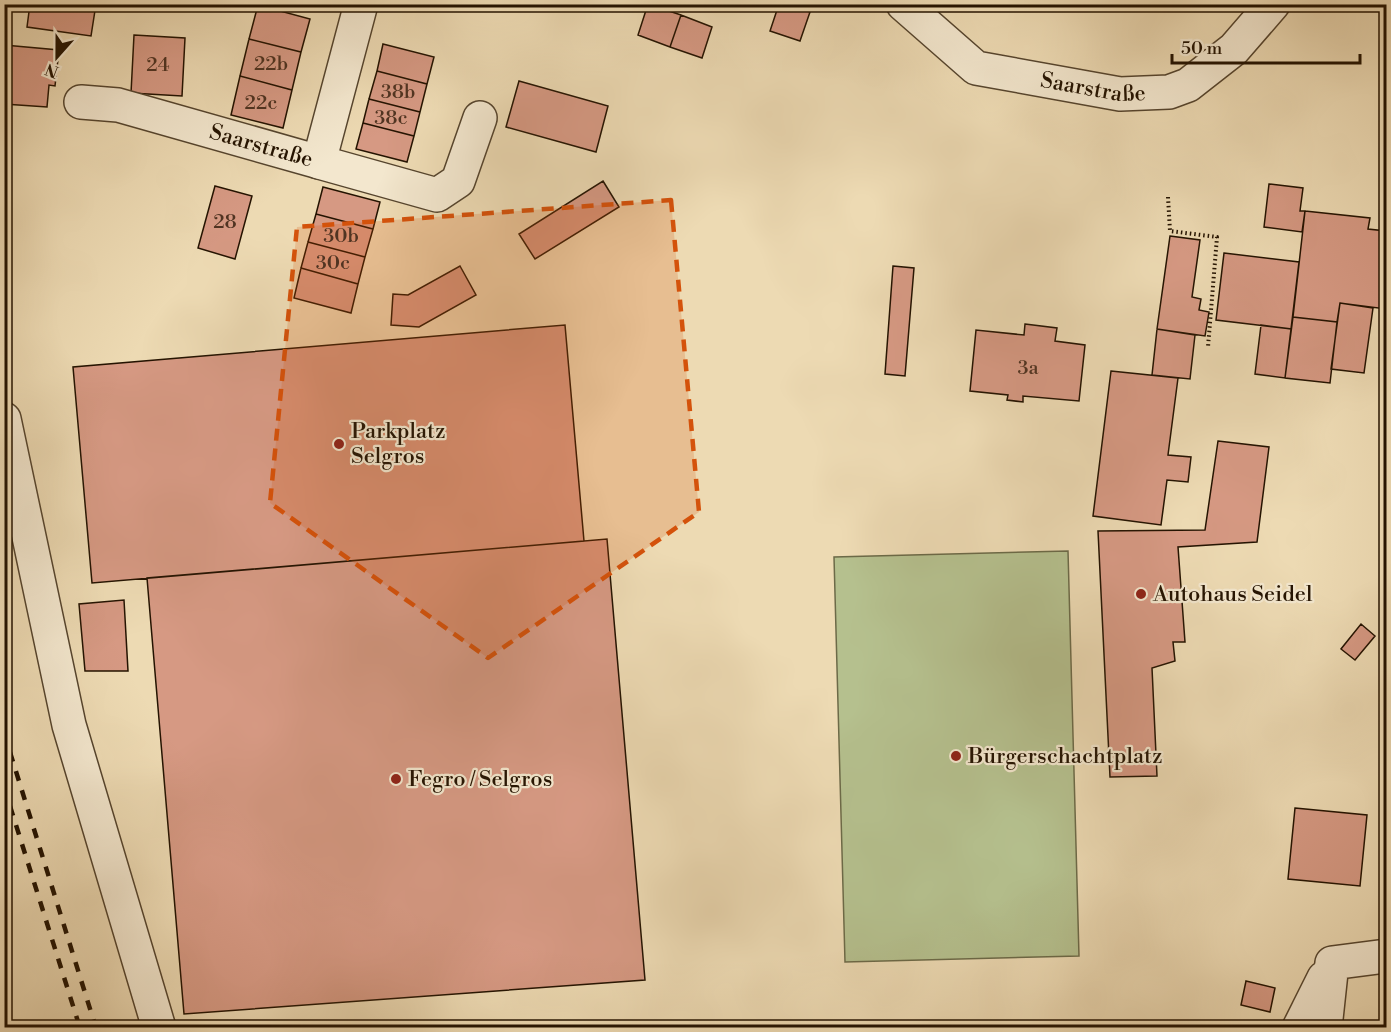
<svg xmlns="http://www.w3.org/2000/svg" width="1391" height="1032" font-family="'Libre Bodoni',serif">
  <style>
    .green { fill: #b5c08e; stroke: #6c6a48; stroke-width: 1.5 }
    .building { fill: #d69983; stroke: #241301; stroke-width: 1.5 }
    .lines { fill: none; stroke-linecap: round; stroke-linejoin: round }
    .minor-casing { stroke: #56452e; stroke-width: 36 }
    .path { stroke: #241301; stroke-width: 4; stroke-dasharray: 1.5 3; stroke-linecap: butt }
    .minor { stroke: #f3e7ce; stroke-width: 33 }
    .rail { stroke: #241301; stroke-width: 4.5; stroke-dasharray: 10 10; stroke-linecap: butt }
    .marked { fill: #d4520b; fill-opacity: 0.2; stroke: #d4520b; stroke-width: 4.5; stroke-dasharray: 12 8; stroke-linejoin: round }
    .poi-dot { fill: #8f2418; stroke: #f3e7ce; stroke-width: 2 }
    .labels { text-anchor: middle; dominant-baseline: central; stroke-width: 4.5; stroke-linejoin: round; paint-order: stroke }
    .number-label { font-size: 20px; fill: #503422 }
    .street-label { font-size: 22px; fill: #241301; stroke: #f3e7ce }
    .poi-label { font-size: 22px; fill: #241301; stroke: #f3e7ce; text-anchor: start }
  </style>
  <rect width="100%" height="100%" fill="#eddab3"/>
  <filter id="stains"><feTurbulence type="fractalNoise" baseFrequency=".00333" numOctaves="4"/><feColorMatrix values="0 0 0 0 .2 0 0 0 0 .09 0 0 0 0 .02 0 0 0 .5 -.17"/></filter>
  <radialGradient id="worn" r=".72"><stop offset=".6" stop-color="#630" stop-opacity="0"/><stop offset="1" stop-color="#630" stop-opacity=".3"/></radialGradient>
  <path class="green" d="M 1068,551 L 1079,956 L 845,962 L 834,557 Z"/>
  <path class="building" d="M 30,4 L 96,4 L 91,36 L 27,27 Z
    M 648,4 L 681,15 L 670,47 L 638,35 Z
    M 779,4 L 786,4 L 810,12 L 800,41 L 770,31 Z
    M 258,5 L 310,19 L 301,52 L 249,39 Z
    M 681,15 L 712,27 L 702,58 L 670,47 Z
    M 134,35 L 185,38 L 182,96 L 131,93 Z
    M 249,39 L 301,52 L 292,90 L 240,76 Z
    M 383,44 L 434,57 L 427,84 L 377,71 Z
    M 4,45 L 59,50 L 55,86 L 49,85 L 47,107 L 4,104 Z
    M 377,71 L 427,84 L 420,112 L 369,99 Z
    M 240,76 L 292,90 L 283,128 L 231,115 Z
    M 519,81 L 608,106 L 596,152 L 506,127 Z
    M 369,99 L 420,112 L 414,136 L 363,123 Z
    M 363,123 L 414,136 L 407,162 L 356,149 Z
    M 603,181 L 619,207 L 535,259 L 519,234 Z
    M 1269,184 L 1303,188 L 1300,211 L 1305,211 L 1302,232 L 1264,227 Z
    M 215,186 L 252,196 L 235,259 L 198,248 Z
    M 323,187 L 380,202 L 373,229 L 316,214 Z
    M 1305,211 L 1370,218 L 1368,229 L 1386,231 L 1386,309 L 1340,303 L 1337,322 L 1293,317 Z
    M 316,214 L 373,229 L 365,257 L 308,242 Z
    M 1170,236 L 1200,240 L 1192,297 L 1201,299 L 1199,310 L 1209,312 L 1205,336 L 1157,329 Z
    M 308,242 L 365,257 L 358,284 L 301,268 Z
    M 1224,253 L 1299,262 L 1291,329 L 1216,320 Z
    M 460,266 L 476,295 L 419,327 L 391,325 L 393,294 L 408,295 Z
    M 893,266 L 914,268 L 905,376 L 885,374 Z
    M 301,268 L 358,284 L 351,313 L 294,298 Z
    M 1340,303 L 1373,308 L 1364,373 L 1331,369 Z
    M 1293,317 L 1337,322 L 1330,383 L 1285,378 Z
    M 1025,324 L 1057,328 L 1055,341 L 1085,345 L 1079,401 L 1023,396 L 1023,402 L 1007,400 L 1008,395 L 970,391 L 976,330 L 1024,335 Z
    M 565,325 L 584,541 L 92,583 L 73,367 Z
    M 1261,325 L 1291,329 L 1285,378 L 1255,374 Z
    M 1157,329 L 1195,335 L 1190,379 L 1152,375 Z
    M 1111,371 L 1178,378 L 1168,455 L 1191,457 L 1188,482 L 1167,480 L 1161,525 L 1093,516 Z
    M 1218,441 L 1269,447 L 1257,542 L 1178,547 L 1185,642 L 1173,642 L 1175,661 L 1152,668 L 1157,776 L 1110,777 L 1098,531 L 1205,530 Z
    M 607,539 L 645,980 L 184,1014 L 147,578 Z
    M 124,600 L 128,671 L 85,671 L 79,604 Z
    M 1361,624 L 1375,636 L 1355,660 L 1341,649 Z
    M 1295,808 L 1367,815 L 1360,886 L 1288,879 Z
    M 1246,981 L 1275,988 L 1270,1012 L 1241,1005 Z"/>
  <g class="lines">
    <g class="minor-casing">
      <g id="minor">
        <path id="s1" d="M 903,4 L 976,68 L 1120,94 L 1169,92 L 1188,85 L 1234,49 L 1273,4"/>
        <path id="s2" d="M 81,102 L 118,105 L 319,162 L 361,4"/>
        <path d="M 319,162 L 437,195 L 458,181 L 480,118"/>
        <path d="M 4,419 L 69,725 L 159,1028"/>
        <path d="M 1299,1028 L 1324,978"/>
        <path d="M 1325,1028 L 1332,963 L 1386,956"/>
      </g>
    </g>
    <path class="path" d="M 1168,197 L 1170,231 L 1217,237 L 1208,347"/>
    <use href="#minor" class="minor"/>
    <path class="rail" d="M 4,733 L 96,1028
      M 4,787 L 80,1028"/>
  </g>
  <path class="marked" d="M 671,200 L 699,512 L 488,658 L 270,503 L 297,227 Z"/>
  <g class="poi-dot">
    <circle cx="339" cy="444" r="6"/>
    <circle cx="1141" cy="594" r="6"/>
    <circle cx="956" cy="756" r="6"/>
    <circle cx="396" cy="779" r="6"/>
  </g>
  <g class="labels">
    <g class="number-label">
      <text x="271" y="64">22b</text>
      <text x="158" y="65">24</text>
      <text x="398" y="92">38b</text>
      <text x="261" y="103">22c</text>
      <text x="391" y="118">38c</text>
      <text x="225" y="222">28</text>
      <text x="341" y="236">30b</text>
      <text x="333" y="263">30c</text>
      <text x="1028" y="368">3a</text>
    </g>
    <g class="street-label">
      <text stroke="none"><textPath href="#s1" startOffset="216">Saarstraße</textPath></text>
      <text stroke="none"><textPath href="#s2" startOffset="186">Saarstraße</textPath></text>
    </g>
    <g class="poi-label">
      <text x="351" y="431">Parkplatz<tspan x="351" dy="25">Selgros</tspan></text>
      <text x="1153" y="594">Autohaus Seidel</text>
      <text x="968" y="756">Bürgerschachtplatz</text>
      <text x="408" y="779">Fegro / Selgros</text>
    </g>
  </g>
  <rect width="1391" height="1032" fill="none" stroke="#eddab3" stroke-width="24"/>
  <rect x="6" y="6" width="1379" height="1020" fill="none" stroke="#241301" stroke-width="3"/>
  <rect x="12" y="12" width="1367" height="1008" fill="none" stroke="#241301" stroke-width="1.5"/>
  <g transform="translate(57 57) rotate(201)" stroke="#f3e7ce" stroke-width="4.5" paint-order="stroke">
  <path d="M0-4.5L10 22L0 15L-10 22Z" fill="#241301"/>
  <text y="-9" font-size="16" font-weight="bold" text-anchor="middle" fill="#241301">N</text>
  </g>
  <path d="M1172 54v9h188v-9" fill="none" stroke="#241301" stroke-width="3"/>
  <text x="1181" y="54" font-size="18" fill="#241301" stroke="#f3e7ce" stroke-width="4.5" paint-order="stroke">50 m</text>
  <rect width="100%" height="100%" filter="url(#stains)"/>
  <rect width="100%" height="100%" fill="url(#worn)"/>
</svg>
